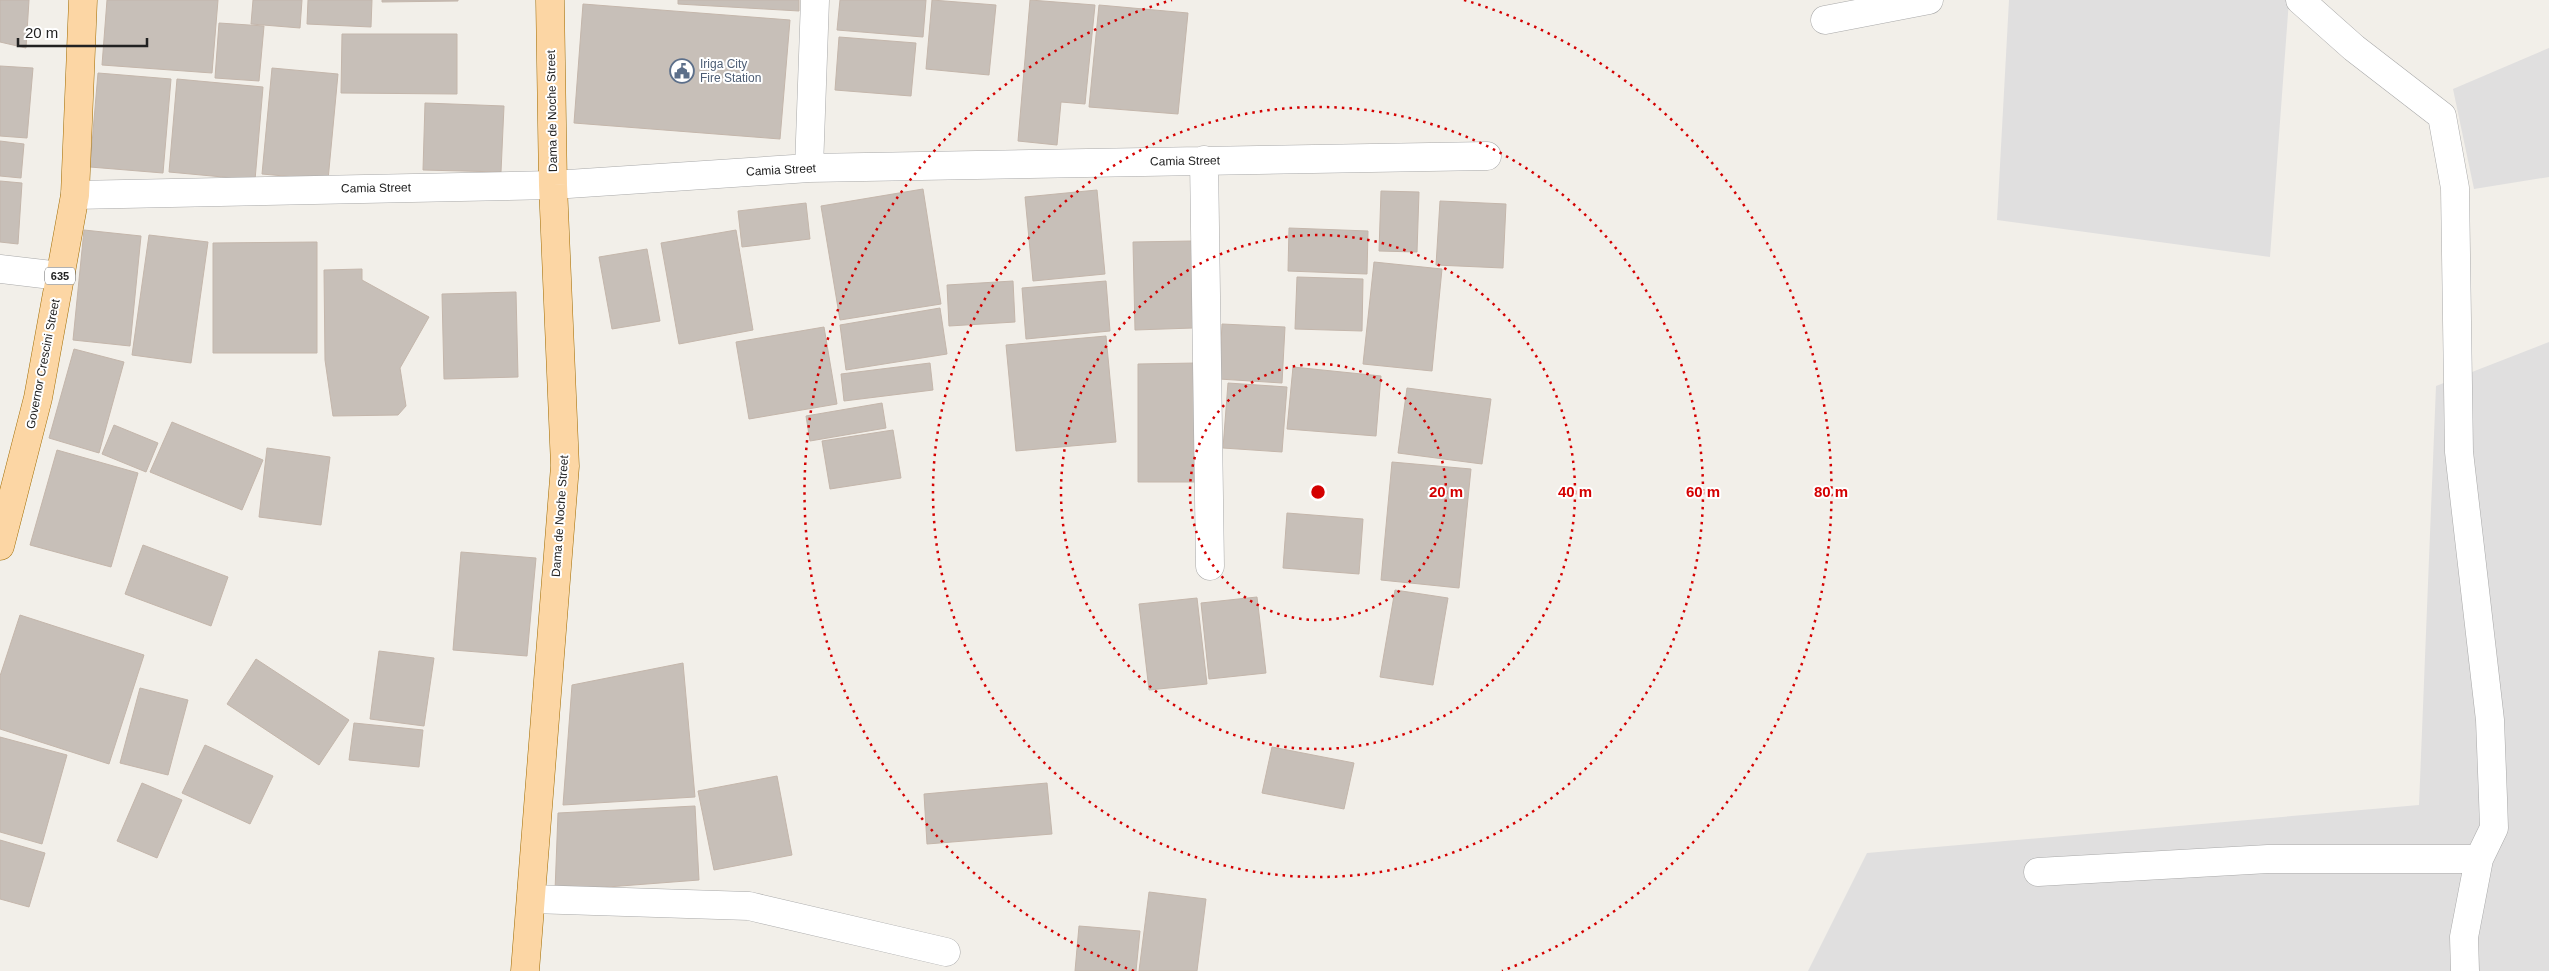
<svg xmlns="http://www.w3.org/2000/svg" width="2549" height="971" font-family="Arial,sans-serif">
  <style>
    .residential { fill: #e0dfdf }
    .building { fill: #c7bfb8; stroke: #c4b6ab }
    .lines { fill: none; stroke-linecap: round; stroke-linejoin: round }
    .street-casing { stroke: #a9a9a9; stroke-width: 29 }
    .primary-casing { stroke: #a06b00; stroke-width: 29 }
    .street { stroke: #fff; stroke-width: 28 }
    .primary { stroke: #fcd6a4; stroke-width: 28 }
    .ring { fill: none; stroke: #d40000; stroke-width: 2.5; stroke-dasharray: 2.5 5 }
    .labels { text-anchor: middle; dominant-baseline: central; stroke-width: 4; stroke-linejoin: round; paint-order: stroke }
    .shield { fill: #fff; stroke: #646464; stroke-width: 1 }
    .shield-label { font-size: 11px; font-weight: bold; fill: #222 }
    .service-label { font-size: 12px; fill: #4e5e75; stroke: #fff; text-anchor: start }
    .street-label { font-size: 12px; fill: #222; stroke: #fff }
    .centre { fill: #d40000; stroke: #fff; stroke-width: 2.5 }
    .ring-label { font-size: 15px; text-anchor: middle; font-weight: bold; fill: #d40000; stroke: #fff; stroke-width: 4; stroke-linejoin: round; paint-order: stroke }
  </style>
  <rect width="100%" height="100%" fill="#f2efe9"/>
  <path class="residential" d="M 2009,0 L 2289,0 L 2270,257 L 1997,220 Z
    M 2549,48 L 2549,177 L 2474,189 L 2453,89 Z
    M 2549,342 L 2549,971 L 1808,971 L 1867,853 L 2419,805 L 2436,386 Z"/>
  <path class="building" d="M 0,0 L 29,0 L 26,48 L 0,42 Z
    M 107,0 L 218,0 L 212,73 L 102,65 Z
    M 253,0 L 302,0 L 300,28 L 251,24 Z
    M 308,0 L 372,0 L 371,27 L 307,24 Z
    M 382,0 L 458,0 L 458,1 L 382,2 Z
    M 678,0 L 799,0 L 799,11 L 678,4 Z
    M 840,0 L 926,0 L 923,37 L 837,30 Z
    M 932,0 L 996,5 L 989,75 L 926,69 Z
    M 1030,0 L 1095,5 L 1085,104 L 1061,102 L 1057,145 L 1018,141 Z
    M 583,4 L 790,20 L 780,139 L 574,123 Z
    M 1099,5 L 1188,13 L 1178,114 L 1089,107 Z
    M 219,23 L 264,26 L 259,81 L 215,78 Z
    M 342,34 L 457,34 L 457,94 L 341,93 Z
    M 839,37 L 916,43 L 911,96 L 835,90 Z
    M 0,66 L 33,68 L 27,138 L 0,136 Z
    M 272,68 L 338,74 L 328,180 L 262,174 Z
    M 98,73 L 171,79 L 163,173 L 90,167 Z
    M 177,79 L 263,87 L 255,180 L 169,172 Z
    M 425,103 L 504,106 L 501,172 L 423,170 Z
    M 0,141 L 24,144 L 21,178 L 0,176 Z
    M 0,181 L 22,183 L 18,244 L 0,242 Z
    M 923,189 L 941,304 L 840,320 L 821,206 Z
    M 1097,190 L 1105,274 L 1033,281 L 1025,197 Z
    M 1381,191 L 1419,192 L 1417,252 L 1379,251 Z
    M 1440,201 L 1506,204 L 1503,268 L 1436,265 Z
    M 806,203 L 810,239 L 742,247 L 738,211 Z
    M 1289,228 L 1368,231 L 1367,274 L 1288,271 Z
    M 84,230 L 141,236 L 130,346 L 73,340 Z
    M 736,230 L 753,330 L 679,344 L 661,243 Z
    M 149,235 L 208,242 L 191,363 L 132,355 Z
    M 1192,241 L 1193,328 L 1135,330 L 1133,242 Z
    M 317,242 L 317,353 L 213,353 L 213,243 Z
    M 647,249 L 660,321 L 612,329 L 599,257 Z
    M 1374,262 L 1442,269 L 1432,371 L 1363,364 Z
    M 362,269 L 362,280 L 429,317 L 400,368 L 406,406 L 398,415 L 333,416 L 325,360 L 324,270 Z
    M 1297,277 L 1363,279 L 1362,331 L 1295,329 Z
    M 1013,281 L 1015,322 L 949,326 L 947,285 Z
    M 1106,281 L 1110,331 L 1026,339 L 1022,288 Z
    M 516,292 L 518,377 L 444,379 L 442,294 Z
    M 940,308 L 947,354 L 846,370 L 840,325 Z
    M 1222,324 L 1285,327 L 1282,383 L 1219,379 Z
    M 824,327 L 837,404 L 749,419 L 736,342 Z
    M 1106,336 L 1116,442 L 1016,451 L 1006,345 Z
    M 74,349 L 124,362 L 99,453 L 49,438 Z
    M 930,363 L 933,390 L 844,401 L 841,374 Z
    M 1196,363 L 1197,482 L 1138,482 L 1138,364 Z
    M 1293,367 L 1381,376 L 1376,436 L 1287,429 Z
    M 1228,383 L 1287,387 L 1282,452 L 1223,448 Z
    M 1407,388 L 1491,399 L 1482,464 L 1398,453 Z
    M 882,403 L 886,428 L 810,441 L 806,416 Z
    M 172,422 L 263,460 L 242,510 L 150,472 Z
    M 114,425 L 158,443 L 146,472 L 102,454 Z
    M 893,430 L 901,478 L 830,489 L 822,441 Z
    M 267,448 L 330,457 L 321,525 L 259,517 Z
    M 57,450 L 138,473 L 111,567 L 30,545 Z
    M 1392,462 L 1471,469 L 1459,588 L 1381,580 Z
    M 1287,513 L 1363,519 L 1359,574 L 1283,568 Z
    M 143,545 L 228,577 L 211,626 L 125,594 Z
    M 461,552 L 536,558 L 527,656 L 453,650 Z
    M 1395,590 L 1448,598 L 1433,685 L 1380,677 Z
    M 1257,597 L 1266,673 L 1209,679 L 1201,603 Z
    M 1197,598 L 1207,684 L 1149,690 L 1139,604 Z
    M 20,615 L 144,655 L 109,764 L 0,729 L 0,676 Z
    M 379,651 L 434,658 L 424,726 L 370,719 Z
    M 256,659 L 349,720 L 319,765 L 227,704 Z
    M 683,663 L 695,797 L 563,805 L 572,685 Z
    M 140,688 L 188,700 L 168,775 L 120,763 Z
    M 354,723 L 423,730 L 419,767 L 349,760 Z
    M 0,737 L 67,755 L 42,844 L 0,832 Z
    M 205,745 L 273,776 L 250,824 L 182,793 Z
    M 1272,747 L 1354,763 L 1344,809 L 1262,793 Z
    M 777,776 L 792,855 L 714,870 L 698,791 Z
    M 142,783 L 182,800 L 157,858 L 117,841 Z
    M 1047,783 L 1052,834 L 927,844 L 924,794 Z
    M 695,806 L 699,880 L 555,891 L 558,813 Z
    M 0,840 L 45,853 L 29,907 L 0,899 Z
    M 1149,892 L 1206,899 L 1197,971 L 1139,971 Z
    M 1079,926 L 1140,931 L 1136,971 L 1075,971 Z"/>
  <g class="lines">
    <g class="street-casing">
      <path id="street" d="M 2300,0 L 2354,48 L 2442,116 L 2455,188 L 2459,452 L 2490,720 L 2493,798 L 2494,828 L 2479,859 L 2464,937 L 2465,971
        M 1825,20 L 1929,0
        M 1204,160 L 1210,566
        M 809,168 L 815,0
        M 75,195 L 553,185 L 809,168 L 1487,156
        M 0,269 L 60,276
        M 2038,872 L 2268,859 L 2479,859
        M 532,899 L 749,906 L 946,952"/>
    </g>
    <g class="primary-casing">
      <path id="primary" d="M 0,546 L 38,398 L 75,195 L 83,0
        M 525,971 L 565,466 L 553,185 L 550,0"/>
    </g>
    <use href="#street" class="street"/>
    <use href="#primary" class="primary"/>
  </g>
  <g class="ring">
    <circle cx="1318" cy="492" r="128"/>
    <circle cx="1318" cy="492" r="257"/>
    <circle cx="1318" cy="492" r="385"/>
    <path d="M1134 971A513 513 0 0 1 1172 0M1464 0A513 513 0 0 1 1502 971"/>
  </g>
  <defs>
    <g id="civic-ring" transform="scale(1.25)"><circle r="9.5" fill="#fff" stroke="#5c6f8a" stroke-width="1.5"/><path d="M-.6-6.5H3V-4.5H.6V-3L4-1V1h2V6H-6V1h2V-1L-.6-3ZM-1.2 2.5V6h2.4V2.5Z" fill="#5c6f8a"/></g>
  </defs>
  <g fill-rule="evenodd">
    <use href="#civic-ring" x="682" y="71"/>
  </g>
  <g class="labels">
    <rect class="shield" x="45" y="267.5" width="30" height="17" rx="4"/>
    <g class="shield-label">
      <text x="60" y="276">635</text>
    </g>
    <g class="service-label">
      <text x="700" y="64">Iriga City<tspan x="700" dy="14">Fire Station</tspan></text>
    </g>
    <g class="street-label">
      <text transform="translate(552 111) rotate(-91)">Dama de Noche Street</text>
      <text transform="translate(1185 161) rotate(-1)">Camia Street</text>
      <text transform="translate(781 170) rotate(-3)">Camia Street</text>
      <text transform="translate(376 188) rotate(-1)">Camia Street</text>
      <text transform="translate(43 364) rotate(-79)">Governor Crescini Street</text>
      <text transform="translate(560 516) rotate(-86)">Dama de Noche Street</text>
    </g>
  </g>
  <circle cx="1318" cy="492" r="8" class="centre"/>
  <g class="ring-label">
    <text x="1446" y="497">20 m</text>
    <text x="1575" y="497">40 m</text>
    <text x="1703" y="497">60 m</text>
    <text x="1831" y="497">80 m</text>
  </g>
  <path d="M18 38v8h129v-8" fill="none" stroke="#222222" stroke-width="2.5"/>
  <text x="25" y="38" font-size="15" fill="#222222" stroke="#ffffff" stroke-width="4" paint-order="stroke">20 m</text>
</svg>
